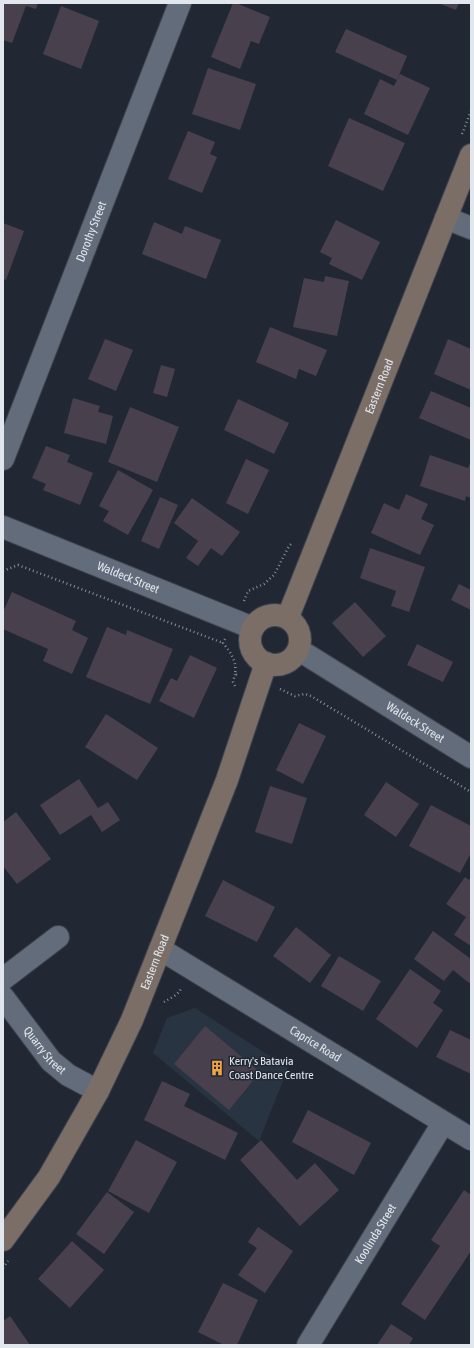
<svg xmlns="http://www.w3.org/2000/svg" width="474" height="1348" font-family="'Asap Condensed',sans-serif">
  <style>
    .built { fill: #293443 }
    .building { fill: #48404d }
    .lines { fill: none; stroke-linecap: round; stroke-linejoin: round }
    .street-casing { stroke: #3e444e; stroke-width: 24 }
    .secondary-casing { stroke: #3e444e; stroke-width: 24 }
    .path { stroke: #898f99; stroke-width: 2.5; stroke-dasharray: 1 3; stroke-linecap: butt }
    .street { stroke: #636c7a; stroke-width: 22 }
    .secondary { stroke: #7a6e67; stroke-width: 22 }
    .labels { text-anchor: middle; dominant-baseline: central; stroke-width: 3; stroke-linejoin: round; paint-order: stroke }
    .street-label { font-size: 12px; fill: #e2e7ee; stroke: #212834 }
    .poi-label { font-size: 12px; fill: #e2e7ee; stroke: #212834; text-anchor: start }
  </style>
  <rect width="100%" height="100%" fill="#212834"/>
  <path class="built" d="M 195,1008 L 288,1068 L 259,1141 L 153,1053 L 167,1018 Z"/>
  <path class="building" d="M 3,3 L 38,3 L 36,9 L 26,6 L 12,43 L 3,40 Z
    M 233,3 L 236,3 L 270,17 L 259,44 L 251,41 L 240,69 L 211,57 Z
    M 438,3 L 459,3 L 456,10 Z
    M 61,6 L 99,21 L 81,69 L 43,54 Z
    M 346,29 L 407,56 L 397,80 L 335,52 Z
    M 208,68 L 256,84 L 240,130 L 192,114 Z
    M 400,74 L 430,88 L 408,135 L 364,114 L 380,79 L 394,86 Z
    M 349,118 L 405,143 L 383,191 L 328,166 Z
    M 188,131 L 215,142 L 210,154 L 217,157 L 202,193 L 168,179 Z
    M 336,220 L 380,242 L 362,280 L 329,264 L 332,258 L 320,252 Z
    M 154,222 L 182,234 L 185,226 L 221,240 L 206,279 L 142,254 Z
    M 3,223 L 24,231 L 6,280 L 3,279 Z
    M 325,276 L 349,281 L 337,336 L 293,327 L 304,278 L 324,282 Z
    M 270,327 L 327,350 L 316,376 L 299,369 L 296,379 L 256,362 Z
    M 105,339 L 133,350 L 116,391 L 88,379 Z
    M 448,339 L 471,349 L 471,390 L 434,374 Z
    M 161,365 L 175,369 L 167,397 L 153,393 Z
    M 431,391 L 471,408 L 471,440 L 419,418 Z
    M 73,398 L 100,406 L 98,412 L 113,416 L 106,444 L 64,433 Z
    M 238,399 L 289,423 L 274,454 L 224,430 Z
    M 130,407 L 179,427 L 157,482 L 108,462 Z
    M 46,446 L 70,455 L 67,462 L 93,473 L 80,505 L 43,490 L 46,484 L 32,478 Z
    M 430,455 L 468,468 L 471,461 L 471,498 L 466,496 L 465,501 L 420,486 Z
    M 246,459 L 269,470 L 248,514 L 226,503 Z
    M 118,470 L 153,490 L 128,535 L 103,521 L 109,511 L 99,506 Z
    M 406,494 L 428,504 L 421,519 L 434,525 L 420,555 L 371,533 L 384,503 L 399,510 Z
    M 160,497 L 178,505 L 159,549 L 141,541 Z
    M 192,498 L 240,532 L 222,556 L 211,548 L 198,566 L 186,558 L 198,541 L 174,523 Z
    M 370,548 L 425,567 L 409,612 L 391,606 L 396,591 L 360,578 Z
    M 459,584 L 471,590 L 471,610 L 451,600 Z
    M 12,592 L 76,621 L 72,630 L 88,638 L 72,674 L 43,661 L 48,649 L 3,629 L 3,612 Z
    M 355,602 L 386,636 L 363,657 L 332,623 Z
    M 107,627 L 126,635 L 127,630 L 173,649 L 150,704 L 86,677 Z
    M 417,644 L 453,662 L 443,682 L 407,665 Z
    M 190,655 L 217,668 L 194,718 L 159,701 L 171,678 L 177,681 Z
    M 106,714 L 158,748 L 137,780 L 85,747 Z
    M 299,723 L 326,736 L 303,784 L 276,770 Z
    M 79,779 L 98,808 L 108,802 L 120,820 L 102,832 L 91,815 L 60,835 L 40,805 Z
    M 386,782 L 419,804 L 396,837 L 364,815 Z
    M 270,786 L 307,798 L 292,844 L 255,832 Z
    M 431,805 L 471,826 L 471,853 L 460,873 L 409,846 Z
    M 16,812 L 51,859 L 17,884 L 3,866 L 3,822 Z
    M 471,876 L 471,946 L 454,935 L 466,917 L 446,904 L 465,877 L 469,880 Z
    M 223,880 L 275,907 L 257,942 L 205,916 Z
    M 296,927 L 331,955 L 310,983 L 273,956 Z
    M 433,931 L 471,959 L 471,980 L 469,983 L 453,970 L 444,981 L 414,959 Z
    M 339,956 L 381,981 L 363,1011 L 321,986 Z
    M 410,969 L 441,991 L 433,1003 L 443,1010 L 417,1048 L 376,1019 Z
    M 205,1026 L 260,1072 L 229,1110 L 174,1064 Z
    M 450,1030 L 471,1040 L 471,1074 L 436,1057 Z
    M 162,1081 L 190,1094 L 184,1106 L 238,1133 L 225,1160 L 144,1120 Z
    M 308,1110 L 371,1143 L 354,1175 L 292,1142 Z
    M 136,1140 L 177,1162 L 149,1213 L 108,1191 Z
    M 261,1140 L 297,1180 L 315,1163 L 339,1190 L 300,1226 L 240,1160 Z
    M 464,1190 L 471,1195 L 471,1251 L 425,1320 L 401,1304 L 440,1246 L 431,1240 Z
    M 107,1192 L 134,1212 L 104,1254 L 76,1234 Z
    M 258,1227 L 293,1251 L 265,1293 L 238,1275 L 257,1248 L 248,1242 Z
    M 72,1241 L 104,1270 L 70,1308 L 38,1279 Z
    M 223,1283 L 258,1300 L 237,1345 L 224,1345 L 198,1332 Z
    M 10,1316 L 30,1345 L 3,1345 L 3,1321 Z
    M 391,1324 L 413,1338 L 409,1345 L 377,1345 Z"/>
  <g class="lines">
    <g class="street-casing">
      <g id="street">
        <path d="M 446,218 L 471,228"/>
        <path id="s1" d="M 3,459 L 180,3"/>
        <path id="s2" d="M 3,527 L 253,628"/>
        <path id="s3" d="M 299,650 L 471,757"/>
        <path id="s4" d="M 160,949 L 471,1139"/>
        <path d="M 3,979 L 58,937"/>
        <path id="s5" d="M 3,997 L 51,1061 L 68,1075 L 98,1091"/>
        <path id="s6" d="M 308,1345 L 443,1123"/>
      </g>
    </g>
    <g class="secondary-casing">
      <g id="secondary">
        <circle cx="275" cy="640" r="25"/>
        <path id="s7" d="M 288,617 L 471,155"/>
        <path id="s8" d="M 3,1240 L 49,1177 L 98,1091 L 132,1020 L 227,780 L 266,663"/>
      </g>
    </g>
    <path class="path" d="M 462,134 L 471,111
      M 3,571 L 18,565 L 223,643
      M 244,601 L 248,591 L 264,584 L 274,575 L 289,546 L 292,543
      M 225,639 L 223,643 C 231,653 237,661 235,674 L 239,676
      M 235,686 L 233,682 L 235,674
      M 280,689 L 295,696 L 305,694 L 311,696 L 471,792
      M 164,1002 C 170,998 179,995 181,988
      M 3,1268 L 8,1261"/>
    <use href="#street" class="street"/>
    <use href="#secondary" class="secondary"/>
  </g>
  <defs>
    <g id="building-bare" transform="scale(1.2)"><path d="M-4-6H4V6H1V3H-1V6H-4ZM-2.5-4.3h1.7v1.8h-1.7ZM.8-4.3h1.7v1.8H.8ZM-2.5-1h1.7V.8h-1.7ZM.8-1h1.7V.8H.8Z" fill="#f1a540" stroke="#212834" stroke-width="2.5" paint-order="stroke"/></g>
  </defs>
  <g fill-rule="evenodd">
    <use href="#building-bare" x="217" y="1068"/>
  </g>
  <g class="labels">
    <g class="street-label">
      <text stroke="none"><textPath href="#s1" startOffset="244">Dorothy Street</textPath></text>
      <text stroke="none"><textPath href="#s7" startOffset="248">Eastern Road</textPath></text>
      <text stroke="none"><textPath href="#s2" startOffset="135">Waldeck Street</textPath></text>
      <text stroke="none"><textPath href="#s3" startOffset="137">Waldeck Street</textPath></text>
      <text stroke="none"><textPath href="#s8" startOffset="318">Eastern Road</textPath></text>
      <text stroke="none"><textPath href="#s4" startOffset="182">Caprice Road</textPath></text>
      <text stroke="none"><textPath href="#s5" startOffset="68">Quarry Street</textPath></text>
      <text stroke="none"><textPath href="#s6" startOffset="130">Koolinda Street</textPath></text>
    </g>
    <g class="poi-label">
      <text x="229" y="1061">Kerry's Batavia<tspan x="229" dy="14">Coast Dance Centre</tspan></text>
    </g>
  </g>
  <rect width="474" height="1348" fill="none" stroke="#e2e7ee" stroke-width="8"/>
</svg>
